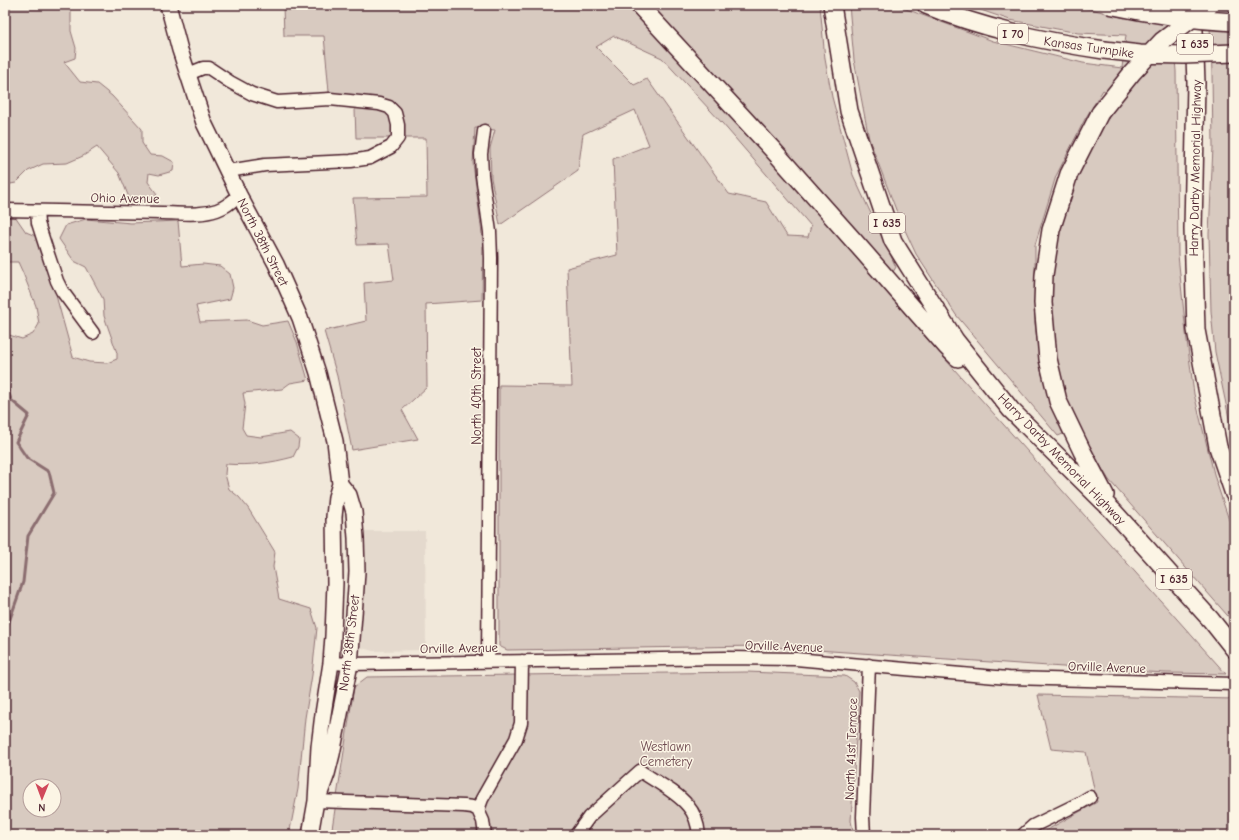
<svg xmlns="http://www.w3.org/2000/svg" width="1239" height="840" font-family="'Comic Neue',sans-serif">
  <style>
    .built { fill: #e4d9cd }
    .green { fill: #d8cac0; stroke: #917476; fill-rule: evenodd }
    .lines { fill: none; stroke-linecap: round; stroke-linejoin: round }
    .stream { stroke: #8b6d6f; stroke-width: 3 }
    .minor-casing { stroke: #4a1f2b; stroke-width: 15 }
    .major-casing { stroke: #4a1f2b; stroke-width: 18 }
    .highway-casing { stroke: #4a1f2b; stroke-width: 20 }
    .minor { stroke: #fcf5e5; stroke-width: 12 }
    .major { stroke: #fcf5e5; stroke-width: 15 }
    .highway { stroke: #fcf5e5; stroke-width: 17 }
    .highway-bridge-casing { stroke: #4a1f2b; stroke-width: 20; stroke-linecap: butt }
    .highway-bridge { stroke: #fcf5e5; stroke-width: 17 }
    .labels { text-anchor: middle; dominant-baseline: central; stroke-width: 3; stroke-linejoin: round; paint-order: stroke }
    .shield { fill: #fcf5e5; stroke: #7f5f63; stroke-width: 1 }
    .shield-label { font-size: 12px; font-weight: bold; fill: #4a1f2b }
    .street-label { font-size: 13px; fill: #4a1f2b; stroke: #fcf5e5 }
    .park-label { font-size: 13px; fill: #6e4a50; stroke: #fcf5e5 }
  </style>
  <rect width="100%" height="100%" fill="#f1e8da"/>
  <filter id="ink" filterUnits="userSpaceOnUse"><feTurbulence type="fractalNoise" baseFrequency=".025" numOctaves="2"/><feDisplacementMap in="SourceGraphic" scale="8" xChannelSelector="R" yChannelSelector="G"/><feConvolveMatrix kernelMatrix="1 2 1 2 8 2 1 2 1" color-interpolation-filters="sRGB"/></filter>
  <g filter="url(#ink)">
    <path class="built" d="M 361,531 L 425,531 L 426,650 L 373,651 L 362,648 L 357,640 Z"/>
    <path class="green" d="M 5,5 L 26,5 L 34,7 L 35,5 L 64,5 L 71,12 L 71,31 L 76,48 L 75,58 L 64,62 L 80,82 L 97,84 L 112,96 L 142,129 L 142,143 L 150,155 L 163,156 L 174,162 L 173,171 L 159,175 L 149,173 L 148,182 L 157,194 L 151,200 L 130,200 L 119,173 L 97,147 L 83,156 L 67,163 L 43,164 L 28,171 L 16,183 L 5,185 Z
      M 283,5 L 628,5 L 764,152 L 929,341 L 1226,674 L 1166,673 L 1092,669 L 759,646 L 507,650 L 499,646 L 499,385 L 572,386 L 567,268 L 617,255 L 613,159 L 649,145 L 635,110 L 583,134 L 578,171 L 500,225 L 491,178 L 490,148 L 495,130 L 475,128 L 473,163 L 483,242 L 482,300 L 426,304 L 427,387 L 402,410 L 418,439 L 352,450 L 337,376 L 324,331 L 366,321 L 364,283 L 394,280 L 389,244 L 357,245 L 353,198 L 427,197 L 426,138 L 356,138 L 355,109 L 330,103 L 324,36 L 284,36 ZM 614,36 L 662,58 L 722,123 L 811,226 L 808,237 L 787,236 L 766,202 L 729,194 L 647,79 L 634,85 L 596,47 Z
      M 651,5 L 820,5 L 825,59 L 832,97 L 853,175 L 896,267 L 893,272 L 693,54 Z
      M 849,5 L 895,5 L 993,41 L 1083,63 L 1122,68 L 1126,35 L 1078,33 L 1010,20 L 966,5 L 1076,5 L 1125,18 L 1124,5 L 1170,5 L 1176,71 L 1178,255 L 1186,333 L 1194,394 L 1215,478 L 1234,535 L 1234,623 L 1109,480 L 1077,427 L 1064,398 L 1053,356 L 1047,305 L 1054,245 L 1079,166 L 1099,127 L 1118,100 L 1103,90 L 1085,119 L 1056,176 L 1035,245 L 1035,323 L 1041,371 L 1063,434 L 1058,436 L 956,315 L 916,254 L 898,215 L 869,139 L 854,60 Z
      M 1209,5 L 1234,5 L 1234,442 L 1215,352 L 1211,311 L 1209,234 L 1213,147 L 1212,72 Z
      M 5,216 L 15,216 L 26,232 L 38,237 L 55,277 L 57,299 L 73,357 L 89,362 L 107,363 L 117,359 L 117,353 L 104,316 L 103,299 L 86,267 L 74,261 L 59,239 L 66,225 L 86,219 L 131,223 L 178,221 L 182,266 L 203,264 L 220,266 L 230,274 L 233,288 L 230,299 L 196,306 L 200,322 L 247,320 L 262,325 L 288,321 L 297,342 L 308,380 L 290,383 L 282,389 L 243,393 L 245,404 L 242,428 L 246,435 L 261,437 L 290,432 L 299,439 L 298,447 L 293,457 C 271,463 249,466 226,464 L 225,474 L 229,489 L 239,497 L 248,508 L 275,552 L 273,567 L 279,599 L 311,609 L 317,628 L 312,675 L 305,718 L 298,789 L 289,835 L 5,835 L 5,331 L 9,335 L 22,339 L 33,334 L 39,324 L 36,306 L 23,273 L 18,262 L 8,262 L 5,260 ZM 30,786 L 54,786 L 54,810 L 30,810 Z
      M 747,672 L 845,676 L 854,682 L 859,691 L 851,821 L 854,835 L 331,835 L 354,687 L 367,677 Z
      M 1038,695 L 1234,699 L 1234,835 L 1038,835 L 1097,802 L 1086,752 L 1051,749 Z"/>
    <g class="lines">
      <path class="stream" d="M 5,379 L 11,400 L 29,415 L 16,442 L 27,458 L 49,472 L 54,493 L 28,536 L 23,582 L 5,633"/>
      <g class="minor-casing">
        <path id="minor" d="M 188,74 L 203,68 L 209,68 L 230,82 L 252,94 L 277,102 L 330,99 L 379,104 L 389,107 L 395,113 L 398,125 L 398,138 L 391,147 L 370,158 L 351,161 L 265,165 L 228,171
          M 484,131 L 481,154 L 482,175 L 490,232 L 491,258 L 488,661
          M 5,210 C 57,211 110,212 162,213 C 181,213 199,216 217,210 C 226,207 232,202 239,195
          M 37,211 L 38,223 L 46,248 L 57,281 L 62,291 L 93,333
          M 331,663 L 350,664 L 725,658 L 796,659 L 938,672 L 1008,678 L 1234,684
          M 316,801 L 464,806 L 472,807 L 478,810 L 482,799 L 516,739 L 521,723 L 522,661
          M 478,810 L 483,821 L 485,835
          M 576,835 L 589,817 L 640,771 C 655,781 677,792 688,806 C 695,814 698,825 699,835
          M 864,835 L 863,817 L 869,665
          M 1023,835 L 1033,826 L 1080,803 L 1090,797"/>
      </g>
      <g class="major-casing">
        <path id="major" d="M 168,5 L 180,50 L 204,123 L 239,195 L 276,264 L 300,318 L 318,373 L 335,441 L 340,484 L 336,497 L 334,517 L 335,583 L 333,636 L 331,663 L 323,714 L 319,747 L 316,801 L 310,835
          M 320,793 L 327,774 L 332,754 L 350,664 L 355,602 L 357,572 L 356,538 L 354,512 L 349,495 L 340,484"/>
      </g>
      <g class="highway-casing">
        <path id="highway" d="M 639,5 L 773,150 L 854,241 L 946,346 L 958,358
          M 832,5 L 849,111 L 893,241 L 955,340 L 1011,410 L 1113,511 L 1211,620 L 1234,649
          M 926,5 C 983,29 1043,41 1104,50
          M 1193,5 L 1196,83 L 1193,229 L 1196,330 L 1218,447 L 1234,494
          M 1100,113 L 1069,174 L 1051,230 L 1044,275 L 1043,303 L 1048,359 L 1058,401 L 1082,451 L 1105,495"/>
      </g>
      <use href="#minor" class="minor"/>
      <use href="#major" class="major"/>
      <use href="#highway" class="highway"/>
      <g class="highway-bridge-casing">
        <path id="highway-bridge" d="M 1109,5 C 1150,14 1192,20 1234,22
          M 1104,50 L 1140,54 L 1184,55 L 1234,53
          M 1100,113 L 1132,73 L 1162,41 L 1210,5"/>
      </g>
      <use href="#highway-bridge" class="highway-bridge"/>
    </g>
  </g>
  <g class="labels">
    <g class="shield">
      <rect x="998" y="24" width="30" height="20" rx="3"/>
      <rect x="1177" y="34" width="36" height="20" rx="3"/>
      <rect x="869" y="213" width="36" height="20" rx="3"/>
      <rect x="1156" y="569" width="36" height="20" rx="3"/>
    </g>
    <g class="shield-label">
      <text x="1013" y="34">I 70</text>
      <text x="1195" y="44">I 635</text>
      <text x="887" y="223">I 635</text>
      <text x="1174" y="579">I 635</text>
    </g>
    <g class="street-label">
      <text transform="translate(1089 47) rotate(8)">Kansas Turnpike</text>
      <text transform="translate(1195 168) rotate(-89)">Harry Darby Memorial Highway</text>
      <text transform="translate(125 198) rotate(1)">Ohio Avenue</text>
      <text transform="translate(263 242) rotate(63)">North 38th Street</text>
      <text transform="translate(476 396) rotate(-90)">North 40th Street</text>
      <text transform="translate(1062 459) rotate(46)">Harry Darby Memorial Highway</text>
      <text transform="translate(349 643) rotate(-83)">North 38th Street</text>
      <text transform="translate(784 646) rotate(2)">Orville Avenue</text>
      <text transform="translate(459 648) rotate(-1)">Orville Avenue</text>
      <text transform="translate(1107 667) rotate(2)">Orville Avenue</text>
      <text transform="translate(851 749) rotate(-88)">North 41st Terrace</text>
    </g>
    <g class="park-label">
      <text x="666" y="746">Westlawn<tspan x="666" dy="15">Cemetery</tspan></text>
    </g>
  </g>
  <rect width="1239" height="840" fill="none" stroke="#fcf5e5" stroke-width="20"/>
  <rect x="10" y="10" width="1219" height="820" fill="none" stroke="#4a1f2b" stroke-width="1.5" filter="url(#ink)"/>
  <g transform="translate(42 798) rotate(181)"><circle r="19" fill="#fcf5e5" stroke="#b59f9b"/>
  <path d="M0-3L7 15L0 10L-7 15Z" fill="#d1495b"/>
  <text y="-6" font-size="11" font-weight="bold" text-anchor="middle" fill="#4a1f2b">N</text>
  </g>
</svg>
